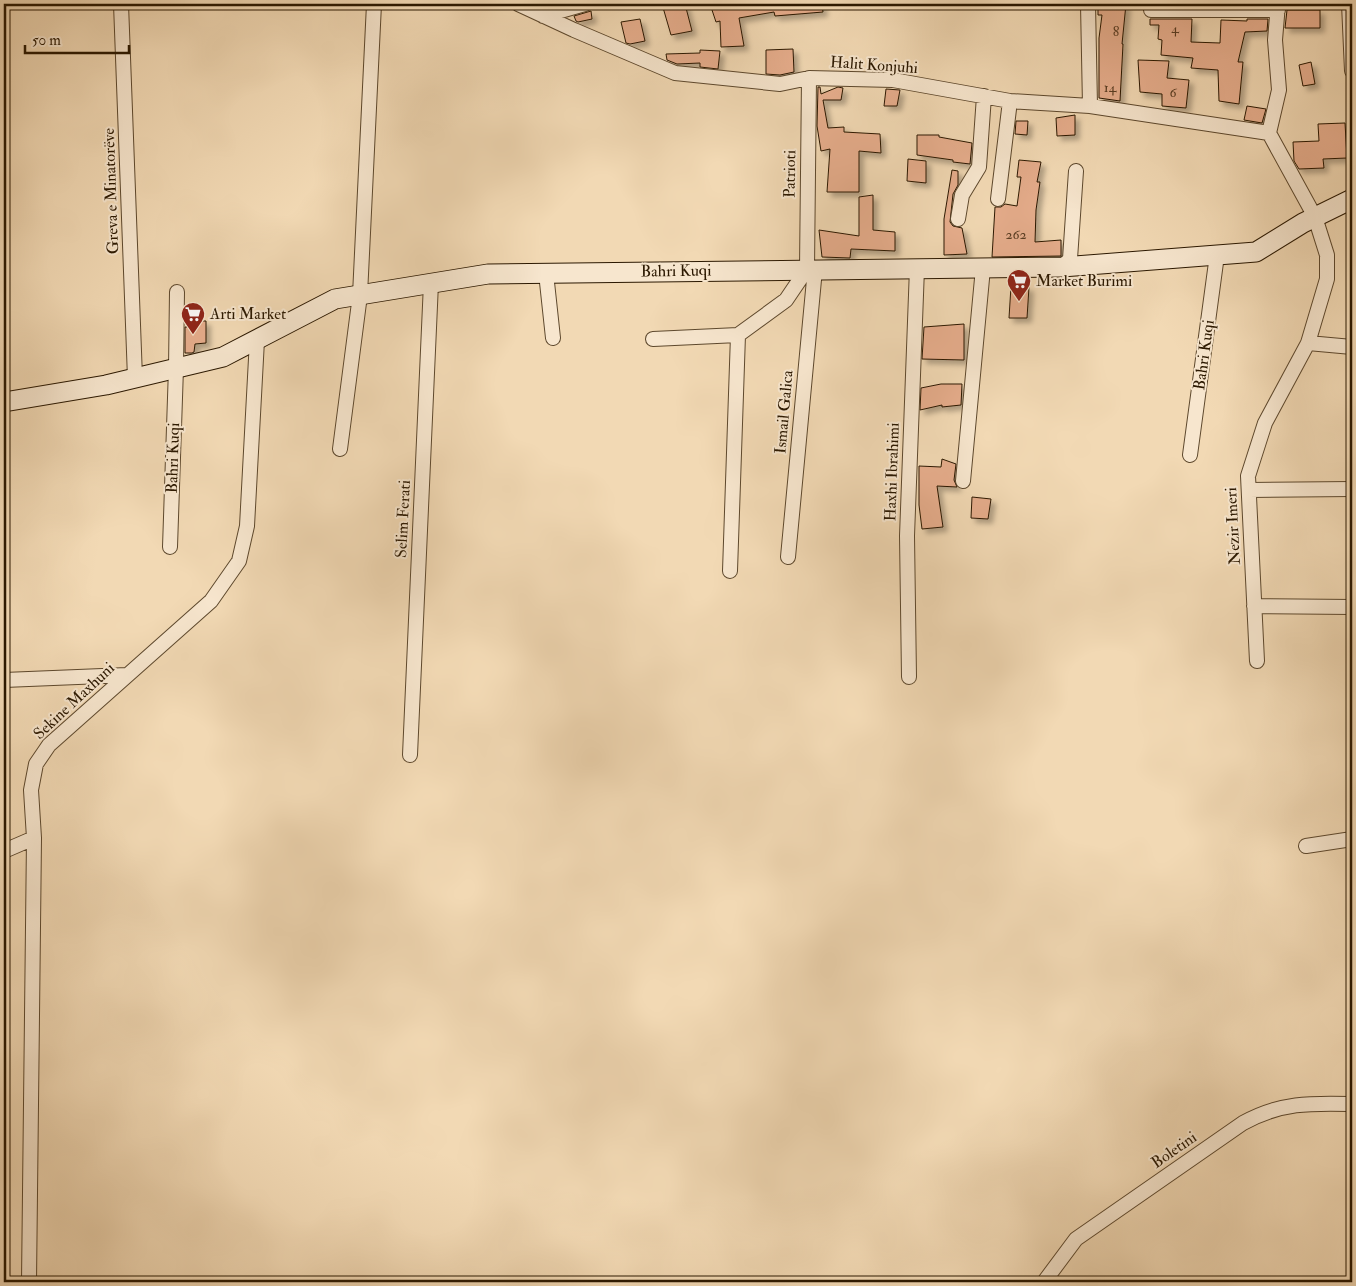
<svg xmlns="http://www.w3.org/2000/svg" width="1356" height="1286" font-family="'IM FELL Double Pica',serif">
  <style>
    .building { fill: #e6ad8c; stroke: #2b1800; filter: url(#shadow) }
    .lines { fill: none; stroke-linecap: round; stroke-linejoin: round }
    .street-casing { stroke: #5d482d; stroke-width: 16 }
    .secondary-casing { stroke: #2b1800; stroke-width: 21 }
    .street { stroke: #f7e6ce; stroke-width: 14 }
    .secondary { stroke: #f7e6ce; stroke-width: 19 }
    .labels { text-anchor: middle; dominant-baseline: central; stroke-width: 4; stroke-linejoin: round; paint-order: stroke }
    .number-label { font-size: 14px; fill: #5a3d23 }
    .street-label { font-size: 16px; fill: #2b1800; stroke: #f7e6ce }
    .poi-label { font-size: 16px; fill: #2b1800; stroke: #f7e6ce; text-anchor: start }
  </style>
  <defs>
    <filter id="shadow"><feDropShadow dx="4.5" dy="4.5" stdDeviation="2.5" flood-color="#0004"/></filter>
  </defs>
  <rect width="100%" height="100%" fill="#f2d9b4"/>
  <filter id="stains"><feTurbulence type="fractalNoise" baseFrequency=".004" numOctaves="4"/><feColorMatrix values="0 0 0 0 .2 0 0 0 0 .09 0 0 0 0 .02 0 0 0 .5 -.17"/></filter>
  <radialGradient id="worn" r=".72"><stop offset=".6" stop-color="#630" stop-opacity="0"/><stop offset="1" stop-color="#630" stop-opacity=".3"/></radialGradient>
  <path class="building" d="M 662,4 L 685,4 L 692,31 L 671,35 Z
    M 710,4 L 822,4 L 823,12 L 775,16 L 774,12 L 739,18 L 744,46 L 721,47 L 720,21 L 716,22 Z
    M 1098,4 L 1126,4 L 1122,44 L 1123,44 L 1120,101 L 1099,98 L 1099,38 L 1102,15 L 1098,15 Z
    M 1287,10 L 1320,10 L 1320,28 L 1285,28 Z
    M 591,11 L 592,19 L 578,22 L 576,21 L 574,16 Z
    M 640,19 L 645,41 L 630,44 L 626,43 L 621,22 Z
    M 1150,19 L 1192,19 L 1191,42 L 1220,43 L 1221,20 L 1247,21 L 1247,19 L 1268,19 L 1267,31 L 1245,32 L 1238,62 L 1243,62 L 1239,104 L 1219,101 L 1218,70 L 1191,68 L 1193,58 L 1161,55 L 1162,40 L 1158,39 L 1159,25 L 1150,25 Z
    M 793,49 L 794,72 L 780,75 L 766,74 L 766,50 Z
    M 700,50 L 720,51 L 718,69 L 700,67 L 700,63 L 677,64 L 667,60 L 666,54 L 700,53 Z
    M 1138,60 L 1169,61 L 1167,78 L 1189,80 L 1186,108 L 1162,106 L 1162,94 L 1140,92 Z
    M 1311,62 L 1315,84 L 1303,86 L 1299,65 Z
    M 818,87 L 820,87 L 821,94 L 838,87 L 843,88 L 841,100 L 823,100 L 828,128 L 844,127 L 844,132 L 880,134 L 881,153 L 859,151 L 859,192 L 827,192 L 830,149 L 821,151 L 817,126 Z
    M 886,89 L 900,90 L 897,106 L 884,106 Z
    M 1247,106 L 1266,109 L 1262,123 L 1244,120 Z
    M 1075,115 L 1075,135 L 1057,136 L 1056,118 Z
    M 1016,121 L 1028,121 L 1027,135 L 1015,134 Z
    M 1345,123 L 1347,158 L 1323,159 L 1324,168 L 1299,169 L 1294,161 L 1293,142 L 1319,141 L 1318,124 Z
    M 917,135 L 939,135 L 939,137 L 972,143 L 970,164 L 953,162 L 953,160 L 917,155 Z
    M 908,159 L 926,161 L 926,183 L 907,181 Z
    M 1019,160 L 1041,162 L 1037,182 L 1040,182 L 1036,210 L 1035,242 L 1061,240 L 1061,256 L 992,257 L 995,207 L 1001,207 L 1005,204 L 1017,206 L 1021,177 L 1017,177 Z
    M 952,170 L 958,171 L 958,185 L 953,194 L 950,222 L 953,226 L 962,228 L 967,254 L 944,255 L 944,219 Z
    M 873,195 L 873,230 L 895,232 L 895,251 L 851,249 L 850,258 L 822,257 L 819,230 L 859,236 L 859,197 Z
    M 1011,286 L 1029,287 L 1027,318 L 1009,318 Z
    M 188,321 L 206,321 L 206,343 L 195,344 L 194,352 L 192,353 L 185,353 L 185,327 L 187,327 Z
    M 964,324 L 964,360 L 922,359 L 924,327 Z
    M 941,384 L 962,384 L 961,405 L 942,407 L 942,405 L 920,410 L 921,388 Z
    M 942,459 L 956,464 L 954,480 L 957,487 L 937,486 L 943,527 L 922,529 L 919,505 L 919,466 L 941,467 Z
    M 972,497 L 991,499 L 988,519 L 971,518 Z"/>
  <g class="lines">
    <g class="street-casing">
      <path id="street" d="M 121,4 L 135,378
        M 518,4 L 574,30 L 675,73 L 780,84 L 809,78 L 893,80 L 1010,101 L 1090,106 L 1269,133
        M 1088,4 L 1090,106
        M 1349,4 L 1352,71
        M 1151,10 L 1278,10
        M 543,16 L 585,4
        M 998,199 L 1010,101
        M 958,219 L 962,195 L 979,167 L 984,96
        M 1062,267 L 1070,259 L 1076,171
        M 546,273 L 553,338
        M 653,339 L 738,335 L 786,300 L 807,269 L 809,78
        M 1308,343 L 1352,347
        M 340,449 L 360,295 L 374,4
        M 1190,455 L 1217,255
        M 963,481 L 983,268
        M 1249,490 L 1352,489
        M 170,547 L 176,368 L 177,292
        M 788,557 L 815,269
        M 730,571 L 738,335
        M 1254,606 L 1352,607
        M 1257,661 L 1248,476 L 1265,423 L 1308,343 L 1327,279 L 1327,255 L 1315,217 L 1269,133 L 1279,90 L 1275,40 L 1278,4
        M 909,677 L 907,536 L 917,268
        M 4,680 L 127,675
        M 410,755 L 431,283
        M 1306,846 L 1352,839
        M 4,851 L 34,838
        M 29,1282 L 34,838 L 31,790 L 36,764 L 49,745 L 211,601 L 239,561 L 247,526 L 257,340
        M 1044,1282 L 1076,1239 L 1243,1123 C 1281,1102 1311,1103 1352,1104"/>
    </g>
    <g class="secondary-casing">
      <path id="secondary" d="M 4,402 L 106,385 L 223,357 L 335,299 L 488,274 L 1062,267 L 1256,252 L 1303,223 L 1352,199"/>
    </g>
    <use href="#street" class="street"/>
    <use href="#secondary" class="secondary"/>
  </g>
  <defs>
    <g id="supermarket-pin" transform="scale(1.25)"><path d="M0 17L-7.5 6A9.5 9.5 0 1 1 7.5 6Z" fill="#8f2418" stroke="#f7e6ce"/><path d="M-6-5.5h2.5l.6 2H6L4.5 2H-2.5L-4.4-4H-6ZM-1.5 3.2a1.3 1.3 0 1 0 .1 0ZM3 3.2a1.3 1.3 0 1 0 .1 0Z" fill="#fff"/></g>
  </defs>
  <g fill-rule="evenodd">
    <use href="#supermarket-pin" x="1019" y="281"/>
    <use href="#supermarket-pin" x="193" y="314"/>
  </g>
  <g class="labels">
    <g class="number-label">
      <text x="1175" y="28">4</text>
      <text x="1116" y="31">8</text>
      <text x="1110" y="87">14</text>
      <text x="1173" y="92">6</text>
      <text x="1016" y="234">262</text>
    </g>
    <g class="street-label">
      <text transform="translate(874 65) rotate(4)">Halit Konjuhi</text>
      <text transform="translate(790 174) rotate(-89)">Patrioti</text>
      <text transform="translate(111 191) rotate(-92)">Greva e Minatorëve</text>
      <text transform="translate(676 271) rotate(-1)">Bahri Kuqi</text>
      <text transform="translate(1204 355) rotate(-82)">Bahri Kuqi</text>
      <text transform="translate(784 412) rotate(-85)">Ismail Galica</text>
      <text transform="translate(173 458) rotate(-88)">Bahri Kuqi</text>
      <text transform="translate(892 472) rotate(-88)">Haxhi Ibrahimi</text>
      <text transform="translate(403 519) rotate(-87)">Selim Ferati</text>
      <text transform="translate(1233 526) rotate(-93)">Nezir Imeri</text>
      <text transform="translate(74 701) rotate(-43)">Sekine Maxhuni</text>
      <text transform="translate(1174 1150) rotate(-35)">Boletini</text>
    </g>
    <g class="poi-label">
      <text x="1036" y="281">Market Burimi</text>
      <text x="210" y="314">Arti Market</text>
    </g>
  </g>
  <rect width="1356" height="1286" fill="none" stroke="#f2d9b4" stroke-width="20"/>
  <rect x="5" y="5" width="1346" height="1276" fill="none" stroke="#2b1800" stroke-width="2.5"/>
  <rect x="10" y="10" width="1336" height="1266" fill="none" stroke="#2b1800"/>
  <path d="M25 45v8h104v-8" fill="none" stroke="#2b1800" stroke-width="2.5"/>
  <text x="32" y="45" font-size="15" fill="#2b1800" stroke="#f7e6ce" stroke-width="4" paint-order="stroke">50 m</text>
  <rect width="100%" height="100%" filter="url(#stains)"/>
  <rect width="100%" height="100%" fill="url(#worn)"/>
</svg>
